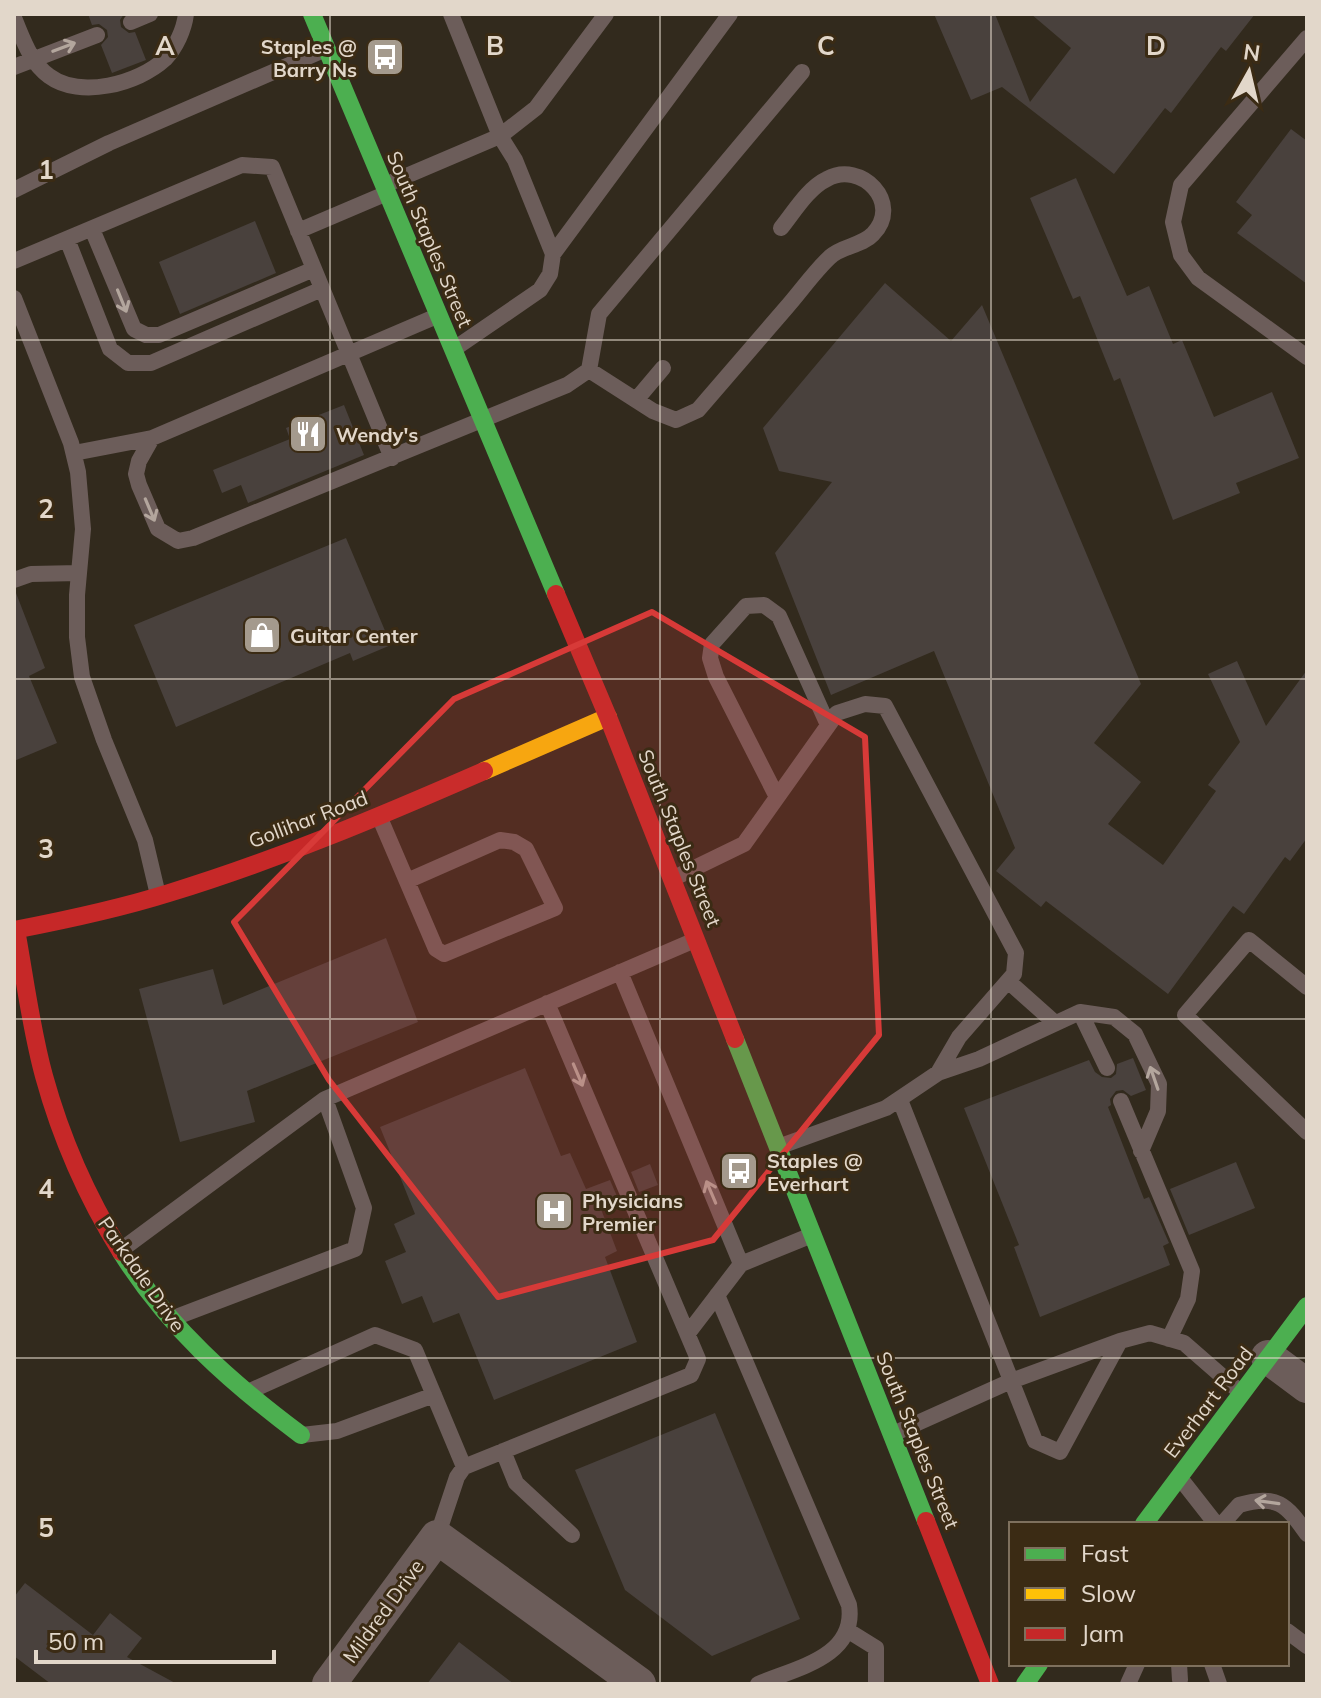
<svg xmlns="http://www.w3.org/2000/svg" width="1321" height="1698" font-family="Mulish,sans-serif">
  <style>
    .building { fill: #49413d }
    .lines { fill: none; stroke-linecap: round; stroke-linejoin: round }
    .lane { stroke: #6c5d5a; stroke-width: 16 }
    .street { stroke: #6c5d5a; stroke-width: 34 }
    .fast { stroke: #4caf50; stroke-width: 18 }
    .slow { stroke: #ffc107; stroke-width: 18 }
    .jam { stroke: #c62828; stroke-width: 18 }
    .oneway { stroke: #b3a69d }
    .marked { fill: #d73a38; fill-opacity: 0.2; stroke: #d73a38; stroke-width: 6; stroke-linejoin: round }
    .grid { fill: none; stroke: #e2d7ca; stroke-width: 2; stroke-opacity: 0.55 }
    .labels { text-anchor: middle; dominant-baseline: central; stroke-width: 6; stroke-linejoin: round; paint-order: stroke }
    .poi-label { font-size: 20px; font-weight: bold; fill: #e2d7ca; stroke: #3b2b14; text-anchor: start }
    .street-label { font-size: 20px; fill: #e2d7ca; stroke: #3b2b14 }
    .grid-label { font-size: 26px; text-anchor: middle; font-weight: bold; fill: #e2d7ca; stroke: #3b2b14; stroke-width: 6; stroke-linejoin: round; paint-order: stroke }
  </style>
  <rect width="100%" height="100%" fill="#322a1d"/>
  <path class="building" d="M 88,14 L 124,14 L 120,20 L 121,27 L 129,33 L 135,32 L 146,60 L 112,73 L 101,45 L 108,37 L 107,30 L 99,24 L 92,25 Z
    M 934,14 L 995,14 L 1030,102 L 1071,48 L 1031,14 L 1255,14 L 1226,51 L 1221,47 L 1171,113 L 1165,108 L 1114,174 L 1002,87 L 971,100 Z
    M 1291,129 L 1307,141 L 1307,284 L 1237,233 L 1252,215 L 1236,202 Z
    M 1076,178 L 1127,296 L 1149,286 L 1173,344 L 1182,340 L 1214,417 L 1272,392 L 1299,458 L 1236,483 L 1240,493 L 1173,520 L 1120,378 L 1114,381 L 1080,296 L 1073,299 L 1030,198 Z
    M 255,221 L 276,273 L 180,314 L 159,262 Z
    M 885,283 L 951,341 L 982,305 L 1141,684 L 1094,743 L 1141,782 L 1108,824 L 1163,865 L 1216,791 L 1208,785 L 1240,742 L 1208,674 L 1237,661 L 1266,726 L 1307,670 L 1307,838 L 1290,861 L 1285,857 L 1244,914 L 1233,906 L 1168,994 L 1046,901 L 1041,907 L 996,871 L 1015,848 L 934,651 L 831,695 L 775,553 L 832,482 L 779,471 L 763,428 Z
    M 344,405 L 364,455 L 248,503 L 241,485 L 222,493 L 213,470 L 290,439 L 286,428 Z
    M 346,538 L 391,645 L 353,661 L 350,653 L 176,727 L 134,625 Z
    M 14,593 L 16,593 L 45,668 L 29,676 L 57,743 L 14,761 Z
    M 386,938 L 418,1022 L 247,1091 L 255,1122 L 180,1142 L 139,989 L 213,969 L 223,1005 Z
    M 1133,1058 L 1146,1090 L 1131,1096 L 1123,1090 L 1116,1091 L 1110,1099 L 1111,1105 L 1108,1107 L 1144,1199 L 1149,1197 L 1169,1243 L 1163,1246 L 1170,1265 L 1040,1317 L 1014,1247 L 1019,1245 L 964,1108 L 1089,1060 L 1095,1072 L 1102,1077 L 1111,1078 L 1116,1074 L 1117,1064 Z
    M 525,1068 L 561,1156 L 570,1153 L 586,1189 L 610,1180 L 619,1201 L 601,1209 L 617,1251 L 605,1257 L 637,1342 L 494,1400 L 459,1313 L 433,1323 L 422,1296 L 402,1304 L 385,1261 L 406,1252 L 394,1224 L 415,1214 L 380,1127 Z
    M 1236,1162 L 1255,1208 L 1189,1235 L 1170,1189 Z
    M 650,1164 L 658,1185 L 639,1192 L 631,1172 Z
    M 715,1413 L 800,1619 L 712,1656 L 625,1590 L 575,1470 Z
    M 25,1583 L 93,1635 L 110,1613 L 142,1638 L 127,1657 L 177,1684 L 51,1684 L 14,1656 L 14,1597 Z
    M 459,1642 L 514,1684 L 427,1684 Z"/>
  <g class="lines">
    <path class="lane" d="M 606,14 L 536,108 L 500,136 L 515,160 L 553,254 L 730,14
      M 14,18 C 23,39 30,62 49,76 C 80,99 138,84 165,59 C 176,47 184,30 186,14
      M 131,22 L 150,14
      M 1307,38 L 1181,185 L 1173,222 L 1181,255 L 1198,278 L 1307,357
      M 14,67 L 97,35
      M 385,185 L 500,136 L 451,14
      M 14,190 L 109,143 L 326,49
      M 92,229 L 134,329 L 146,335 L 159,335 L 314,269
      M 298,231 L 385,194
      M 67,239 L 110,349 L 128,363 L 151,363 L 322,289
      M 14,261 L 242,165 L 272,167 L 392,458
      M 14,298 L 71,443 L 78,472 L 83,529 L 77,595 L 77,637 L 82,677 L 104,740 L 145,840 L 158,895
      M 454,349 L 540,290 L 550,274 L 553,254
      M 589,370 L 653,411 L 676,420 L 698,410 C 727,376 757,342 786,308 C 801,291 814,272 830,257 C 841,246 862,246 873,234 C 903,203 861,160 827,179 C 808,188 794,212 781,228
      M 636,400 L 663,368
      M 152,438 L 139,461 L 136,474 L 139,485 L 158,529 L 178,541 L 193,538 L 567,385 L 589,370 L 599,314 L 802,72
      M 74,453 L 152,438 L 437,316
      M 14,580 L 31,574 L 79,573
      M 777,797 L 716,677 L 710,658 L 712,644 L 746,606 L 764,605 L 779,616 L 828,725
      M 379,816 L 436,949 L 444,954 L 555,908 L 526,849 L 514,842 L 500,840 L 407,881
      M 674,878 L 744,844 L 837,713 L 865,704 L 885,706 L 1016,953 L 1014,974 L 959,1037 L 938,1073 L 886,1108 L 778,1147
      M 620,972 L 741,1264
      M 1008,981 L 1055,1023
      M 1307,987 L 1249,940 L 1185,1015 L 1307,1132
      M 1080,1012 L 1107,1068
      M 938,1073 L 979,1059 L 1080,1012 L 1114,1017 L 1135,1034 L 1159,1084 L 1158,1111 L 1141,1151
      M 900,1100 L 1035,1441 L 1060,1452 L 1120,1341
      M 1121,1101 L 1192,1271 L 1188,1299 L 1169,1339
      M 121,1250 L 325,1099 L 695,940
      M 717,1295 L 849,1605 C 857,1657 796,1668 758,1684
      M 171,1319 L 355,1249 L 364,1208 L 325,1099
      M 689,1332 L 741,1264 L 812,1235
      M 250,1391 L 375,1335 L 415,1350 L 464,1467
      M 893,1434 L 1011,1381 L 1120,1341 L 1150,1333 L 1184,1343 L 1239,1391
      M 302,1435 L 337,1431 L 434,1395
      M 503,1451 L 516,1483 L 572,1535
      M 1180,1478 L 1216,1524
      M 1222,1524 L 1239,1505 C 1277,1494 1286,1504 1307,1534
      M 437,1537 L 457,1477 L 464,1467 L 691,1375 L 698,1359 L 547,1003
      M 847,1630 L 876,1648 L 876,1684
      M 1287,1631 L 1307,1646
      M 1179,1664 L 1180,1680
      M 1212,1664 L 1219,1684
      M 1128,1684 L 1137,1664"/>
    <path class="street" d="M 1268,1357 L 1307,1386
      M 329,1684 L 437,1537 L 639,1684"/>
    <path class="fast" d="M 312,14 L 556,594
      M 735,1039 L 926,1521
      M 121,1252 C 168,1327 230,1382 301,1435
      M 1144,1524 L 1307,1306
      M 1025,1684 L 1039,1664"/>
    <path class="slow" d="M 484,771 L 608,717"/>
    <path class="jam" d="M 556,594 L 608,717 L 735,1039
      M 14,930 C 66,920 118,909 169,893 C 277,860 381,816 484,771
      M 16,930 C 25,979 31,1029 44,1076 C 61,1138 87,1197 121,1252
      M 926,1521 L 990,1684"/>
  </g>
  <defs><path id="oneway-shaft" d="M-6 0H5M1.5-3L5.5 0L1.5 3" fill="none" stroke-width="1.6" stroke-linecap="round" stroke-linejoin="round" transform="scale(2)"/></defs>
  <g class="oneway">
    <use href="#oneway-shaft" transform="translate(64 47) rotate(-21)"/>
    <use href="#oneway-shaft" transform="translate(122 301) rotate(68)"/>
    <use href="#oneway-shaft" transform="translate(150 510) rotate(67)"/>
    <use href="#oneway-shaft" transform="translate(578 1075) rotate(67)"/>
    <use href="#oneway-shaft" transform="translate(1154 1078) rotate(-109)"/>
    <use href="#oneway-shaft" transform="translate(711 1192) rotate(-113)"/>
    <use href="#oneway-shaft" transform="translate(1267 1502) rotate(-172)"/>
  </g>
  <path class="marked" d="M 652,612 L 865,737 L 879,1035 L 713,1240 L 498,1297 L 329,1080 L 234,922 L 454,699 Z"/>
  <path class="grid" d="M 330,14 L 330,1684M 660,14 L 660,1684M 991,14 L 991,1684M 14,340 L 1307,340M 14,679 L 1307,679M 14,1019 L 1307,1019M 14,1358 L 1307,1358"/>
  <defs>
    <g id="bus-square" transform="scale(2)"><rect x="-9" y="-9" width="18" height="18" rx="4" fill="#a49a8d" stroke="#3b2b14"/><path d="M-5-6H5V4H4V6H2V4H-2V6H-4V4H-5ZM-3.5-4V0h7V-4ZM-3.5 1.2v1.5H-2V1.2ZM2 1.2v1.5H3.5V1.2Z" fill="#fff"/></g>
    <g id="restaurant-square" transform="scale(2)"><rect x="-9" y="-9" width="18" height="18" rx="4" fill="#a49a8d" stroke="#3b2b14"/><path d="M-5-6h1v4h1v-4h1v4h1v-4h1v5L-1.5 .5V6h-2V.5L-5-1ZM5-6V6H3V1.5H1.5Q1.5-4 5-6Z" fill="#fff"/></g>
    <g id="shop-square" transform="scale(2)"><rect x="-9" y="-9" width="18" height="18" rx="4" fill="#a49a8d" stroke="#3b2b14"/><path d="M-5-2.5h2.3a2.7 3.5 0 0 1 5.4 0H5L5.5 6h-11ZM-1.5-2.5h3a1.5 2.3 0 0 0-3 0Z" fill="#fff"/></g>
    <g id="hospital-square" transform="scale(2)"><rect x="-9" y="-9" width="18" height="18" rx="4" fill="#a49a8d" stroke="#3b2b14"/><path d="M-5-5h3v3.5h4V-5h3V5h-3V1.5h-4V5h-3Z" fill="#fff"/></g>
  </defs>
  <g fill-rule="evenodd">
    <use href="#bus-square" x="385" y="57"/>
    <use href="#restaurant-square" x="308" y="434"/>
    <use href="#shop-square" x="262" y="635"/>
    <use href="#bus-square" x="739" y="1171"/>
    <use href="#hospital-square" x="554" y="1211"/>
  </g>
  <g class="labels">
    <g class="poi-label">
      <text x="357" y="46" text-anchor="end">Staples @<tspan x="357" dy="23">Barry Ns</tspan></text>
      <text x="336" y="434">Wendy's</text>
      <text x="290" y="635">Guitar Center</text>
      <text x="767" y="1160">Staples @<tspan x="767" dy="23">Everhart</tspan></text>
      <text x="582" y="1200">Physicians<tspan x="582" dy="23">Premier</tspan></text>
    </g>
    <g class="street-label">
      <text transform="translate(430 239) rotate(67)">South Staples Street</text>
      <text transform="translate(308 819) rotate(-21)">Gollihar Road</text>
      <text transform="translate(680 838) rotate(68)">South Staples Street</text>
      <text transform="translate(142 1274) rotate(55)">Parkdale Drive</text>
      <text transform="translate(1208 1402) rotate(-53)">Everhart Road</text>
      <text transform="translate(918 1440) rotate(68)">South Staples Street</text>
      <text transform="translate(383 1611) rotate(-54)">Mildred Drive</text>
    </g>
  </g>
  <g class="grid-label">
    <text x="165" y="55">A</text>
    <text x="495" y="55">B</text>
    <text x="826" y="55">C</text>
    <text x="1156" y="55">D</text>
    <text x="46" y="179">1</text>
    <text x="46" y="518">2</text>
    <text x="46" y="858">3</text>
    <text x="46" y="1198">4</text>
    <text x="46" y="1537">5</text>
  </g>
  <rect width="1321" height="1698" fill="none" stroke="#e2d7ca" stroke-width="32"/>
  <rect x="1009" y="1522" width="280" height="144" fill="#3b2b14" stroke="#7e705d" stroke-width="2"/>
  <rect x="1025" y="1548" width="40" height="12" fill="#4caf50" stroke="#7e705d" stroke-width="2"/>
  <text x="1081" y="1562" font-size="24" fill="#e2d7ca">Fast</text>
  <rect x="1025" y="1588" width="40" height="12" fill="#ffc107" stroke="#7e705d" stroke-width="2"/>
  <text x="1081" y="1602" font-size="24" fill="#e2d7ca">Slow</text>
  <rect x="1025" y="1628" width="40" height="12" fill="#c62828" stroke="#7e705d" stroke-width="2"/>
  <text x="1081" y="1642" font-size="24" fill="#e2d7ca">Jam</text>
  <g transform="translate(1249 72) rotate(8)" stroke="#3b2b14" stroke-width="6" paint-order="stroke">
  <path d="M0-6L14 30L0 20L-14 30Z" fill="#e2d7ca"/>
  <text y="-12" font-size="22" font-weight="bold" text-anchor="middle" fill="#e2d7ca">N</text>
  </g>
  <path d="M36 1650v12h238v-12" fill="none" stroke="#e2d7ca" stroke-width="4"/>
  <text x="48" y="1650" font-size="24" fill="#e2d7ca" stroke="#3b2b14" stroke-width="6" paint-order="stroke">50 m</text>
</svg>
